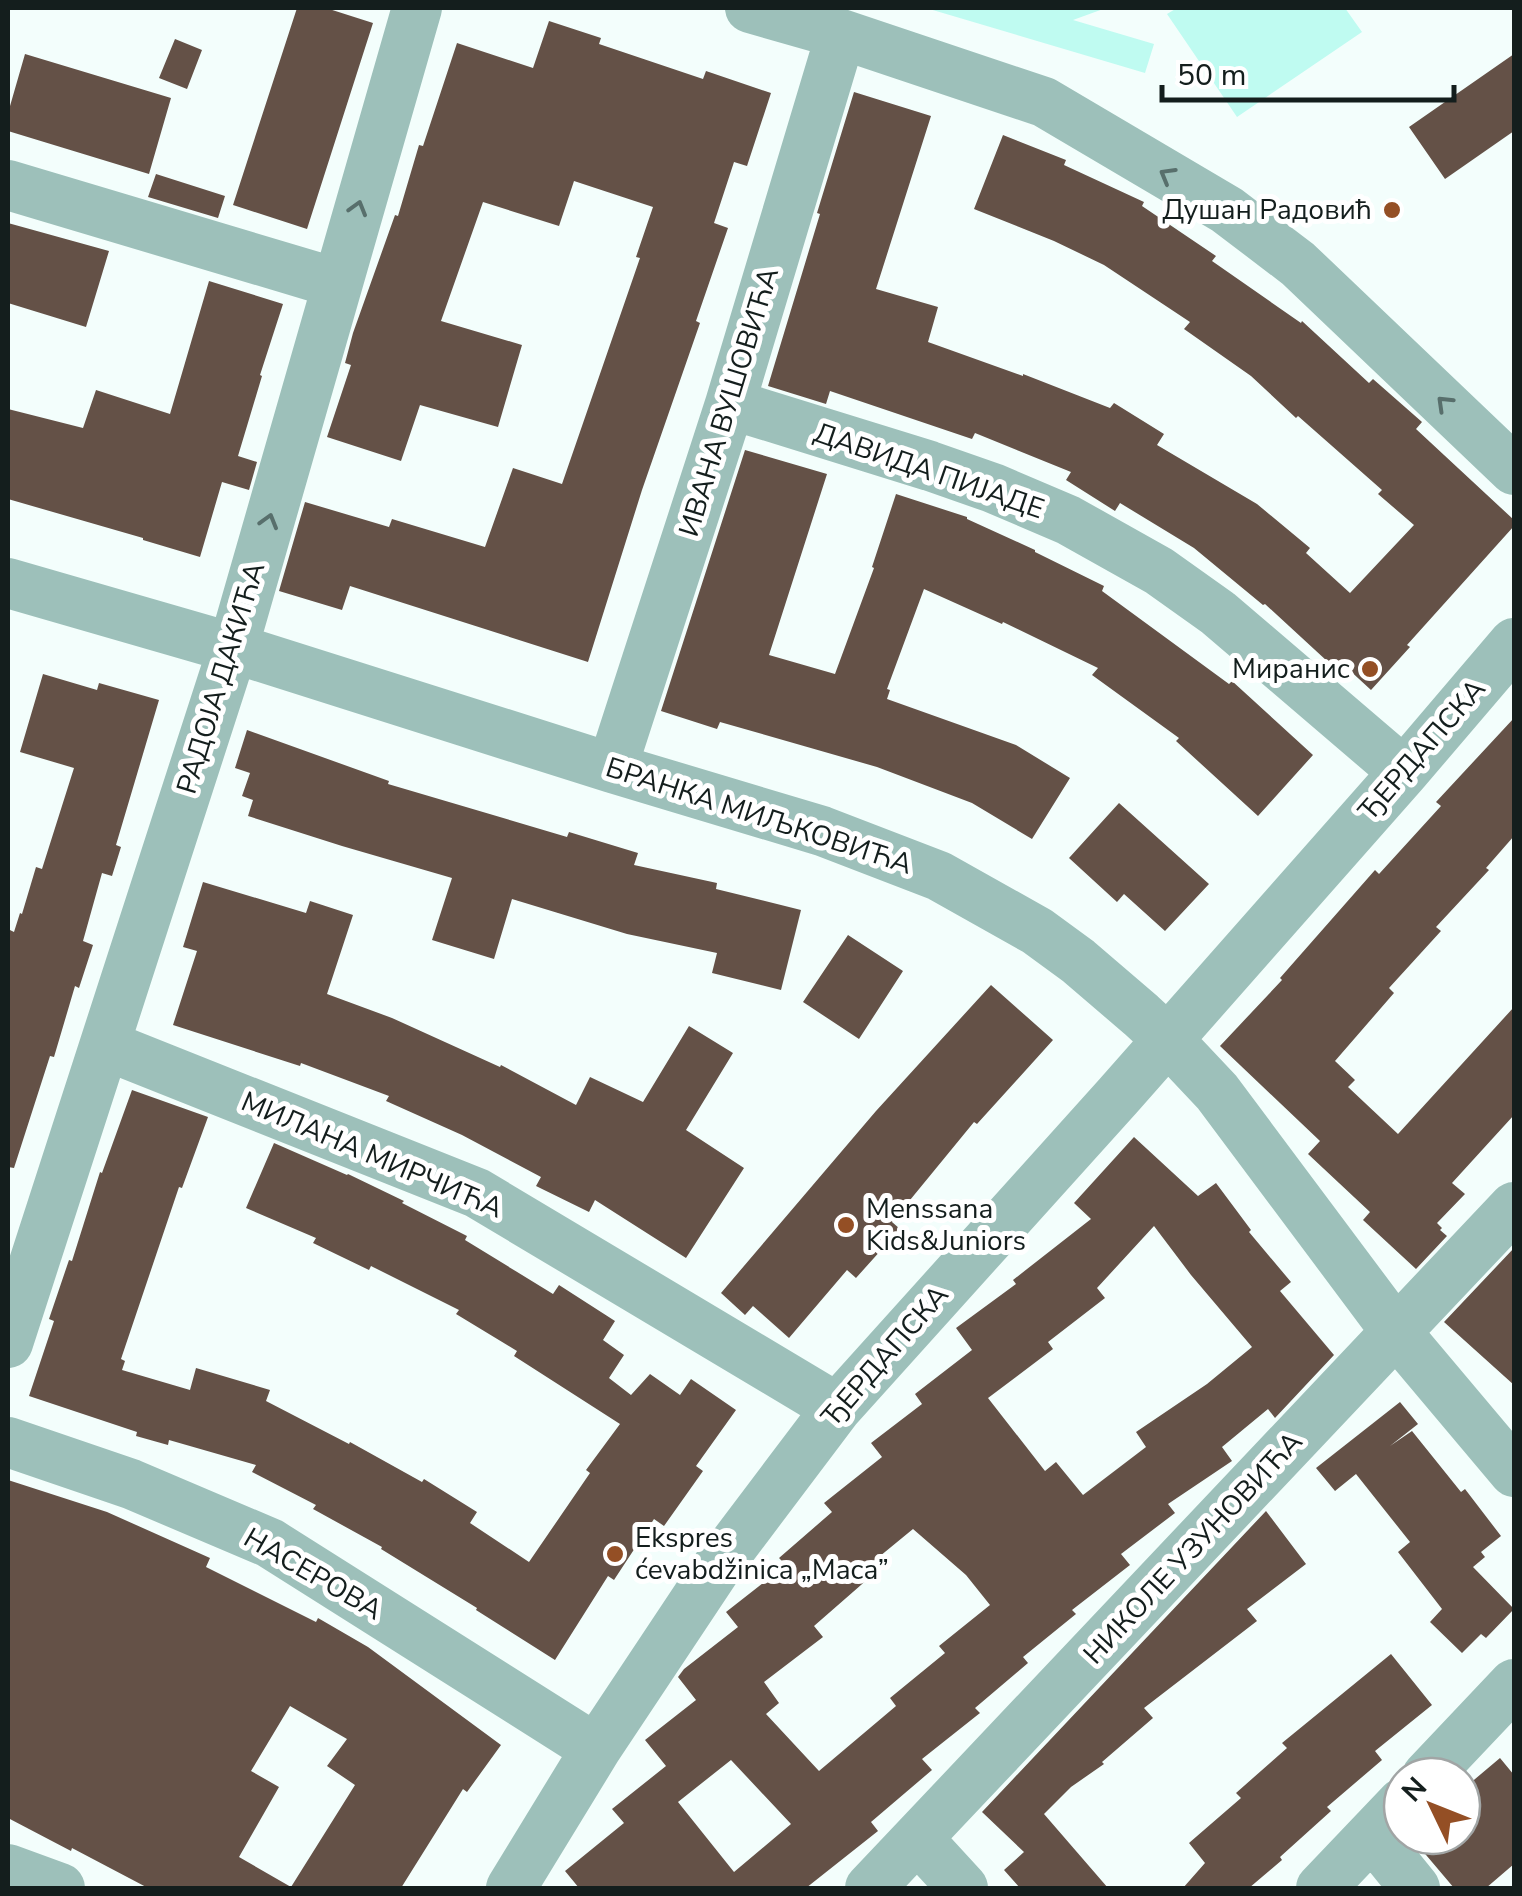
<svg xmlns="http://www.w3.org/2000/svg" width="1522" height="1896" font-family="'Nunito Sans',sans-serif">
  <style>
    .green { fill: #bffbf1 }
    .building { fill: #645147; fill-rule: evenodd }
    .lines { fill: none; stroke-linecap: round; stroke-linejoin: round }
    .minor { stroke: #9dc0ba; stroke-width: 50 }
    .oneway { stroke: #586f6c }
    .poi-dot { fill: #944f25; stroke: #fff; stroke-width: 4 }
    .labels { text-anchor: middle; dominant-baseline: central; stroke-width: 10; stroke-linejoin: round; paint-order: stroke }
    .poi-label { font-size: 28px; fill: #141e1d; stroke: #fff; text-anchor: end }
    .street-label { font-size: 28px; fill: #141e1d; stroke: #fff }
  </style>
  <rect width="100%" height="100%" fill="#f3fefc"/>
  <path class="green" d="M 926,8 L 1106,8 L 1073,20 L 1154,44 L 1145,73 Z
    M 1177,8 L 1345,8 L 1362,32 L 1237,117 L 1167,14 Z"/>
  <path class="building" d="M 297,8 L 326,8 L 373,23 L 307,229 L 233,205 Z
    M 549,21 L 601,38 L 599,44 L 703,79 L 706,71 L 771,93 L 747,166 L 734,162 L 714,223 L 728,228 L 696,321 L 700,323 L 642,490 L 588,662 L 350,586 L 342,610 L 279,591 L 305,502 L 389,527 L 392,519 L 485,547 L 513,468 L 562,484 L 640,258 L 636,257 L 653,207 L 574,181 L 559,226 L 483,202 L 441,321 L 522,345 L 498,427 L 420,405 L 401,461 L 327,437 L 351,365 L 345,363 L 353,333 L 395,215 L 398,216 L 419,145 L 423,146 L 457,43 L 533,68 Z
    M 175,39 L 202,50 L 187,89 L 159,78 Z
    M 25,54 L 171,98 L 149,174 L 8,131 L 8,113 Z
    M 1514,54 L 1514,131 L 1445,179 L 1409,127 Z
    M 854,92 L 931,116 L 876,289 L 938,307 L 928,342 L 1023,376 L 1023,374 L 1110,408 L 1114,403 L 1164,434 L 1157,445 L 1257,504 L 1310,548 L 1306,553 L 1350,593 L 1414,525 L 1378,494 L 1382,490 L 1298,416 L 1296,418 L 1251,376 L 1184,329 L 1190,322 L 1104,265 L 1054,241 L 974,209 L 1003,135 L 1066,160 L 1064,165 L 1144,202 L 1142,206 L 1216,256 L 1212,261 L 1301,323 L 1302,321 L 1369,383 L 1373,379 L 1422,422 L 1416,429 L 1514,520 L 1514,526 L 1407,645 L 1410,647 L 1371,690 L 1346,667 L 1340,673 L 1265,604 L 1263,605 L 1194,548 L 1120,503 L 1115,511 L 1066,480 L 1071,472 L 975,433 L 972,439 L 830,391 L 826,404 L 768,386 L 820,214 L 817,213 Z
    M 156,174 L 225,196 L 218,218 L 148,197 Z
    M 8,223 L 109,251 L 86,327 L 8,303 Z
    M 209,281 L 283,304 L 260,375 L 262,376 L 238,456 L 257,462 L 249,490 L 222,482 L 200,557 L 143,540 L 143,538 L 8,499 L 8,409 L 83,428 L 96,390 L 170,414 Z
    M 745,450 L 827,474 L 769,655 L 835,674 L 874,568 L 872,567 L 896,494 L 967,517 L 967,519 L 1035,550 L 1035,552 L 1104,586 L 1102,591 L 1229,684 L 1232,681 L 1313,755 L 1258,816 L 1176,741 L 1179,738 L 1092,675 L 1098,668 L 1003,622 L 1002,624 L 924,589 L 887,689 L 890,690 L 887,699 L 1016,745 L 1070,778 L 1032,839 L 972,803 L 877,767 L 720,722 L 717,729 L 661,711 Z
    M 43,674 L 97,690 L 99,683 L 159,700 L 116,845 L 121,847 L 112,876 L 102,873 L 83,941 L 93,945 L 79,988 L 75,986 L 54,1057 L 50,1056 L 14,1168 L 8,1167 L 8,929 L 14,932 L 20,913 L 22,914 L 36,867 L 42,869 L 74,768 L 20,752 Z
    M 1514,718 L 1514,836 L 1486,868 L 1489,870 L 1436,927 L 1441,931 L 1389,988 L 1394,993 L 1335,1061 L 1355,1080 L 1348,1087 L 1398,1134 L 1514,1007 L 1514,1115 L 1452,1183 L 1465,1194 L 1437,1223 L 1442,1228 L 1440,1230 L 1447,1236 L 1416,1269 L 1363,1220 L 1370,1212 L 1308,1154 L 1320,1141 L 1220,1046 L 1282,980 L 1280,978 L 1375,870 L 1379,874 L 1441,806 L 1436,802 Z
    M 247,730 L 389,781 L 388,784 L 567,837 L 569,832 L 638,853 L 634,865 L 717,883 L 716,889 L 801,910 L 781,990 L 712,973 L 717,953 L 627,934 L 512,899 L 494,959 L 432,940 L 452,878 L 342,846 L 248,816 L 253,800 L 242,796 L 250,773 L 235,768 Z
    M 1119,803 L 1209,884 L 1165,931 L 1124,894 L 1117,902 L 1069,858 Z
    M 203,882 L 306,913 L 310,901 L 353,915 L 327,994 L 392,1018 L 500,1067 L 501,1065 L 576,1105 L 590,1077 L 643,1102 L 689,1026 L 733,1053 L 686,1130 L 744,1168 L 686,1258 L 595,1200 L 589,1212 L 536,1186 L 541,1177 L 462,1135 L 386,1101 L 389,1096 L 301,1063 L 300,1066 L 173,1025 L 197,951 L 183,947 Z
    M 848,935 L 903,971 L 859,1039 L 803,1002 Z
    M 991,985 L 1053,1040 L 977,1124 L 974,1122 L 892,1222 L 900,1229 L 856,1278 L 847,1270 L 789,1338 L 753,1306 L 745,1315 L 721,1293 L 876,1111 Z
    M 132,1090 L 208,1117 L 182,1188 L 179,1187 L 121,1359 L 125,1361 L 122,1370 L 190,1390 L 196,1368 L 270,1390 L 266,1401 L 349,1444 L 350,1442 L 422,1482 L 424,1479 L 477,1512 L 470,1523 L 529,1562 L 590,1473 L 586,1470 L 620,1424 L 514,1356 L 517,1351 L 456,1314 L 459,1310 L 371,1266 L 369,1270 L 313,1243 L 316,1238 L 246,1208 L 274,1143 L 347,1175 L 348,1174 L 404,1201 L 402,1203 L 467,1236 L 465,1240 L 553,1294 L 559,1285 L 615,1321 L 603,1340 L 624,1355 L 609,1378 L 631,1395 L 650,1374 L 680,1395 L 691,1379 L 736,1410 L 696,1466 L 703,1471 L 664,1526 L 654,1519 L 614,1580 L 608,1576 L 555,1660 L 476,1610 L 477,1608 L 381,1549 L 382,1547 L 313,1509 L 316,1505 L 252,1472 L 256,1465 L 169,1440 L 168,1445 L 136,1436 L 137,1432 L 29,1396 L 54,1321 L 49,1319 L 69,1260 L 72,1261 L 100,1172 L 102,1173 Z
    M 1134,1137 L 1198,1196 L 1216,1183 L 1251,1230 L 1249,1232 L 1291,1282 L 1280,1291 L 1334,1355 L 1275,1418 L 1268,1409 L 1222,1447 L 1232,1461 L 1168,1504 L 1175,1513 L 1121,1554 L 1130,1565 L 1072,1610 L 1076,1614 L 1023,1657 L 1028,1663 L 975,1708 L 980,1713 L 922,1759 L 932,1770 L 871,1822 L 878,1831 L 806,1888 L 579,1888 L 565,1871 L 624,1823 L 612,1809 L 666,1766 L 645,1740 L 696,1700 L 678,1677 L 684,1669 L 738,1627 L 726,1612 L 786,1565 L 779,1558 L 832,1512 L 824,1503 L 882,1457 L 871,1443 L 922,1404 L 915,1394 L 972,1350 L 956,1328 L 1016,1284 L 1013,1280 L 1091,1219 L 1074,1203 ZM 1154,1226 L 1191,1275 L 1252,1347 L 1207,1384 L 1136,1432 L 1146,1447 L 1083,1495 L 1056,1462 L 1045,1471 L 988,1398 L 1053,1349 L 1048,1342 L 1105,1298 L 1097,1288 ZM 913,1529 L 966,1575 L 990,1605 L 939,1646 L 945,1653 L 890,1698 L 896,1706 L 819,1771 L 766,1714 L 779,1703 L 764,1682 L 823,1637 L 814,1626 L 869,1578 L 863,1570 ZM 731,1760 L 791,1824 L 734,1872 L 678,1802 Z
    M 1514,1248 L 1514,1385 L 1444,1322 Z
    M 1400,1402 L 1418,1424 L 1390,1446 L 1412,1431 L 1461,1492 L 1465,1489 L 1501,1536 L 1481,1552 L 1485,1557 L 1473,1567 L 1514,1609 L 1486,1638 L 1481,1634 L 1462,1653 L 1430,1622 L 1442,1609 L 1398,1552 L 1410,1542 L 1356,1474 L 1335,1491 L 1316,1468 Z
    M 8,1480 L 107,1512 L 210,1558 L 206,1567 L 316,1622 L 318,1618 L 368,1647 L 501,1745 L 467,1792 L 463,1789 L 401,1888 L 148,1888 L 72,1848 L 71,1851 L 8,1818 ZM 290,1706 L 347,1739 L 327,1766 L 355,1785 L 291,1887 L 239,1857 L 279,1787 L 251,1771 Z
    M 1266,1511 L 1306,1564 L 1247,1609 L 1257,1621 L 1144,1708 L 1153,1718 L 1102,1762 L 1104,1764 L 1071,1787 L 1044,1814 L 1108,1888 L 1020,1888 L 1004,1870 L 1024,1852 L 982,1812 Z
    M 1391,1654 L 1432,1705 L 1375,1751 L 1382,1760 L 1327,1807 L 1331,1811 L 1280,1857 L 1282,1860 L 1249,1888 L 1183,1888 L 1205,1863 L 1189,1843 L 1241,1798 L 1236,1793 L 1287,1748 L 1282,1743 Z
    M 1500,1758 L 1514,1775 L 1514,1864 L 1486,1888 L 1454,1888 L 1410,1836 L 1462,1836 L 1462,1790 Z"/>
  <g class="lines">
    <path class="minor" d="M 750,8 L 841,34 L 1044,102 L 1227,210 L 1298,264 L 1514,470
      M 8,185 L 336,283
      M 730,404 L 930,466 L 993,488 L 1068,520 L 1159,571 L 1218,613 L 1404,772
      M 8,583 L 233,648 L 612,768 L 822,831 L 939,876 L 1037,931 L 1078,961 L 1141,1015 L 1168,1040 L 1217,1092 L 1397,1333 L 1514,1472
      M 612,768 L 730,404 L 841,34
      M 105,1045 L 477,1193 L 837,1408
      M 8,1343 L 233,648 L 417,8
      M 8,1442 L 131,1484 L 270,1543 L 596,1749
      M 1427,1776 L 1514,1684
      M 1372,1835 L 1415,1888
      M 918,1839 L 963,1888
      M 8,1869 L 60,1888
      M 511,1888 L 596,1749 L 717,1567 L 837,1408 L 1118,1096 L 1404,772 L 1514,643
      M 870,1888 L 1514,1207
      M 1321,1888 L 1402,1803"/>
  </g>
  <defs><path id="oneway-chevron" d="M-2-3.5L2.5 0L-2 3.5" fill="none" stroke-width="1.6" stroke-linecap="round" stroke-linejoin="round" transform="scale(2.5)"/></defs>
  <g class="oneway">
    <use href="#oneway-chevron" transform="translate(1167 175) rotate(-150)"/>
    <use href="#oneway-chevron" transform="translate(358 208) rotate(-74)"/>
    <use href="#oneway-chevron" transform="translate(1444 403) rotate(-136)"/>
    <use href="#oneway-chevron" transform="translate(269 521) rotate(-74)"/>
  </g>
  <g class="poi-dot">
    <circle cx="1392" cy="210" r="10"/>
    <circle cx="1370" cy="669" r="10"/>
    <circle cx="846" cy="1225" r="10"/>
    <circle cx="615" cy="1554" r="10"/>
  </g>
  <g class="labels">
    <g class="poi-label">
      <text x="1372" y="210">Душан Радовић</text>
      <text x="1350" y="669">Миранис</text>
      <text x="866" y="1209" text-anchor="start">Menssana<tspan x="866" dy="32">Kids&amp;Juniors</tspan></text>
      <text x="635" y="1538" text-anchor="start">Ekspres<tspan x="635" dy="32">ćevabdžinica „Maca”</tspan></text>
    </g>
    <g class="street-label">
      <text transform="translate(729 402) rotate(-73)">ИВАНА ВУШОВИЋА</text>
      <text transform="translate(929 471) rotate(19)">ДАВИДА ПИЈАДЕ</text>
      <text transform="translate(221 678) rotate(-73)">РАДОЈА ДАКИЋА</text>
      <text transform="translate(1422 750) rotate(-49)">ЂЕРДАПСКА</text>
      <text transform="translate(759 816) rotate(18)">БРАНКА МИЉКОВИЋА</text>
      <text transform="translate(372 1155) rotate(23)">МИЛАНА МИРЧИЋА</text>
      <text transform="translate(885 1356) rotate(-49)">ЂЕРДАПСКА</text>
      <text transform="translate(1193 1548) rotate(-47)">НИКОЛЕ УЗУНОВИЋА</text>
      <text transform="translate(313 1574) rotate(30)">НАСЕРОВА</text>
    </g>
  </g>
  <rect width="1522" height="1896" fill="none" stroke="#141e1d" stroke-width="20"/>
  <g transform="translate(1432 1806) rotate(313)"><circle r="48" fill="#ffffff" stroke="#a1a5a5" stroke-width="2.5"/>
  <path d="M0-8L18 38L0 25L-18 38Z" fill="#944f25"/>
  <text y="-15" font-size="28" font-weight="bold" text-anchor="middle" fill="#141e1d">N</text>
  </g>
  <path d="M1162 85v15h292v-15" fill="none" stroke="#141e1d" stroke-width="5"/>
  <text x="1177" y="85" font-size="30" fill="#141e1d" stroke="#ffffff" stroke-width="8" paint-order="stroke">50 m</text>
</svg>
